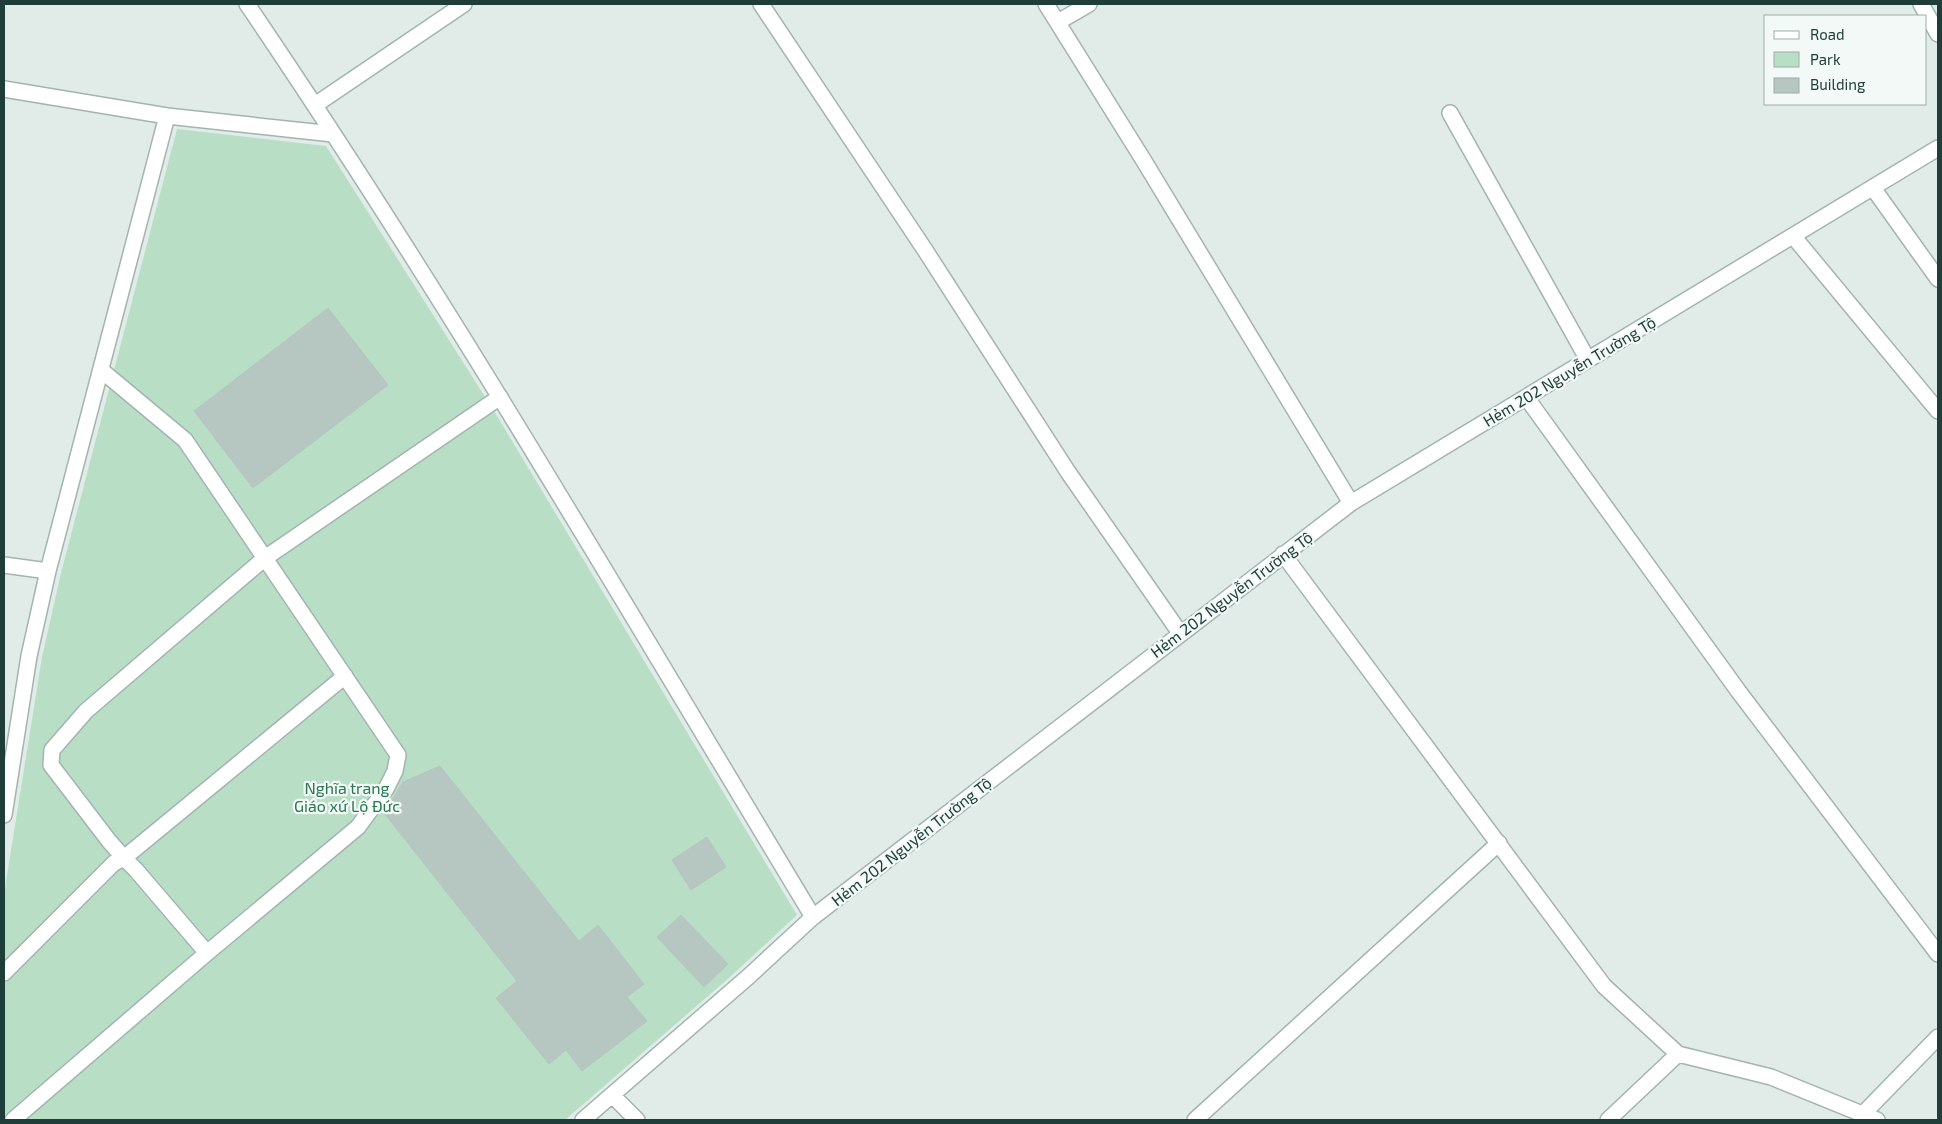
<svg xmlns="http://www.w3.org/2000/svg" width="1942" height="1124" font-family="'Exo 2',sans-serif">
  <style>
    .green { fill: #b9dec6 }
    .building { fill: #b6c7c2; stroke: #b3c6c0 }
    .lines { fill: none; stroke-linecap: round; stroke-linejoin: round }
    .lane-casing { stroke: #a3b4b0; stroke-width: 18 }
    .street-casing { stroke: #a3b4b0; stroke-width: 18 }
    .lane { stroke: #fff; stroke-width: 15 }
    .street { stroke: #fff; stroke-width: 15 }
    .labels { text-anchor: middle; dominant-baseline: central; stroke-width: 4.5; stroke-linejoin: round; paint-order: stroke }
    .street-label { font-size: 16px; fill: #203e39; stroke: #f2f9f6 }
    .park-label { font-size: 16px; fill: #29764e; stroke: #f2f9f6 }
  </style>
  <rect width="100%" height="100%" fill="#e1ece8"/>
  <path class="green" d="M 177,129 L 326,146 L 494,411 L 797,915 L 730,977 L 565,1120 L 4,1120 L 4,894 L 42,657 L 61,573 Z"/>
  <path class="building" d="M 328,308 L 388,385 L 253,488 L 194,411 Z
    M 440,766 L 579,941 L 598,925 L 644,984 L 627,997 L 647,1021 L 582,1071 L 566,1050 L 549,1064 L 496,998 L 517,981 L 384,813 L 403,782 Z
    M 707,837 L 726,867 L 691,890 L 672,860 Z
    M 681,915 L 728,964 L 704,987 L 657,937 Z"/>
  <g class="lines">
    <g class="lane-casing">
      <path id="lane" d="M 1873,188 L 1938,279
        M 345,676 L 124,858 L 109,841 L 51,765 L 52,750 L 86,711 L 265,558 L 500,397
        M 4,973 L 114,863 L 124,858 L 136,870 L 207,953
        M 1863,1114 L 1938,1037
        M 13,1120 L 207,953 L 358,827 L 386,789 L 395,771 L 398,755 L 185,440 L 101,370"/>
    </g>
    <g class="street-casing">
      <path id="street" d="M 247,4 C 448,300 628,610 813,917
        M 761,4 L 925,250 L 1068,472 L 1180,633
        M 1046,4 L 1144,161 L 1351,503
        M 1921,4 L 1938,34
        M 1058,22 L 1089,4
        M 4,89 L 167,116 L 333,134
        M 315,105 L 464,4
        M 1450,113 L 1588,360
        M 1793,236 L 1938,411
        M 1526,397 L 1739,692 L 1938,954
        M 1283,554 L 1604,986 L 1678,1054 L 1771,1077 L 1877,1120
        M 4,565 L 48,571
        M 4,815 L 29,656 L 48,571 L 167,116
        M 612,1095 L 637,1120
        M 583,1120 L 748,977 L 813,917 L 1351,503 L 1938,148
        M 1195,1120 L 1499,843
        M 1608,1120 L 1678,1054"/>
    </g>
    <use href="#lane" class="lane"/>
    <use href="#street" class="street"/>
  </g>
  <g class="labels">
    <g class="street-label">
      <text transform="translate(1569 371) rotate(-31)">Hẻm 202 Nguyễn Trường Tộ</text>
      <text transform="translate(1231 594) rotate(-37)">Hẻm 202 Nguyễn Trường Tộ</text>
      <text transform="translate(911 841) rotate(-38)">Hẻm 202 Nguyễn Trường Tộ</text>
    </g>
    <g class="park-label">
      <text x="347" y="787">Nghĩa trang<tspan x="347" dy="18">Giáo xứ Lộ Đức</tspan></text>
    </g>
  </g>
  <rect width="1942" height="1124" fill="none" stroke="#203e39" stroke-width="10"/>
  <rect x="1764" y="15" width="162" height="90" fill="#f2f9f6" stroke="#9eaeaa"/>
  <rect x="1774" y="31" width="25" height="8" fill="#ffffff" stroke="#9eaeaa"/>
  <text x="1810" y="40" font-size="15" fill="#203e39">Road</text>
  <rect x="1774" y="52" width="25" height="15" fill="#b9dec6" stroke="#9eaeaa"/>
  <text x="1810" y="65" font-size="15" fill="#203e39">Park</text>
  <rect x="1774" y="78" width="25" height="15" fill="#b6c7c2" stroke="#9eaeaa"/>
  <text x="1810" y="90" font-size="15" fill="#203e39">Building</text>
</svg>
